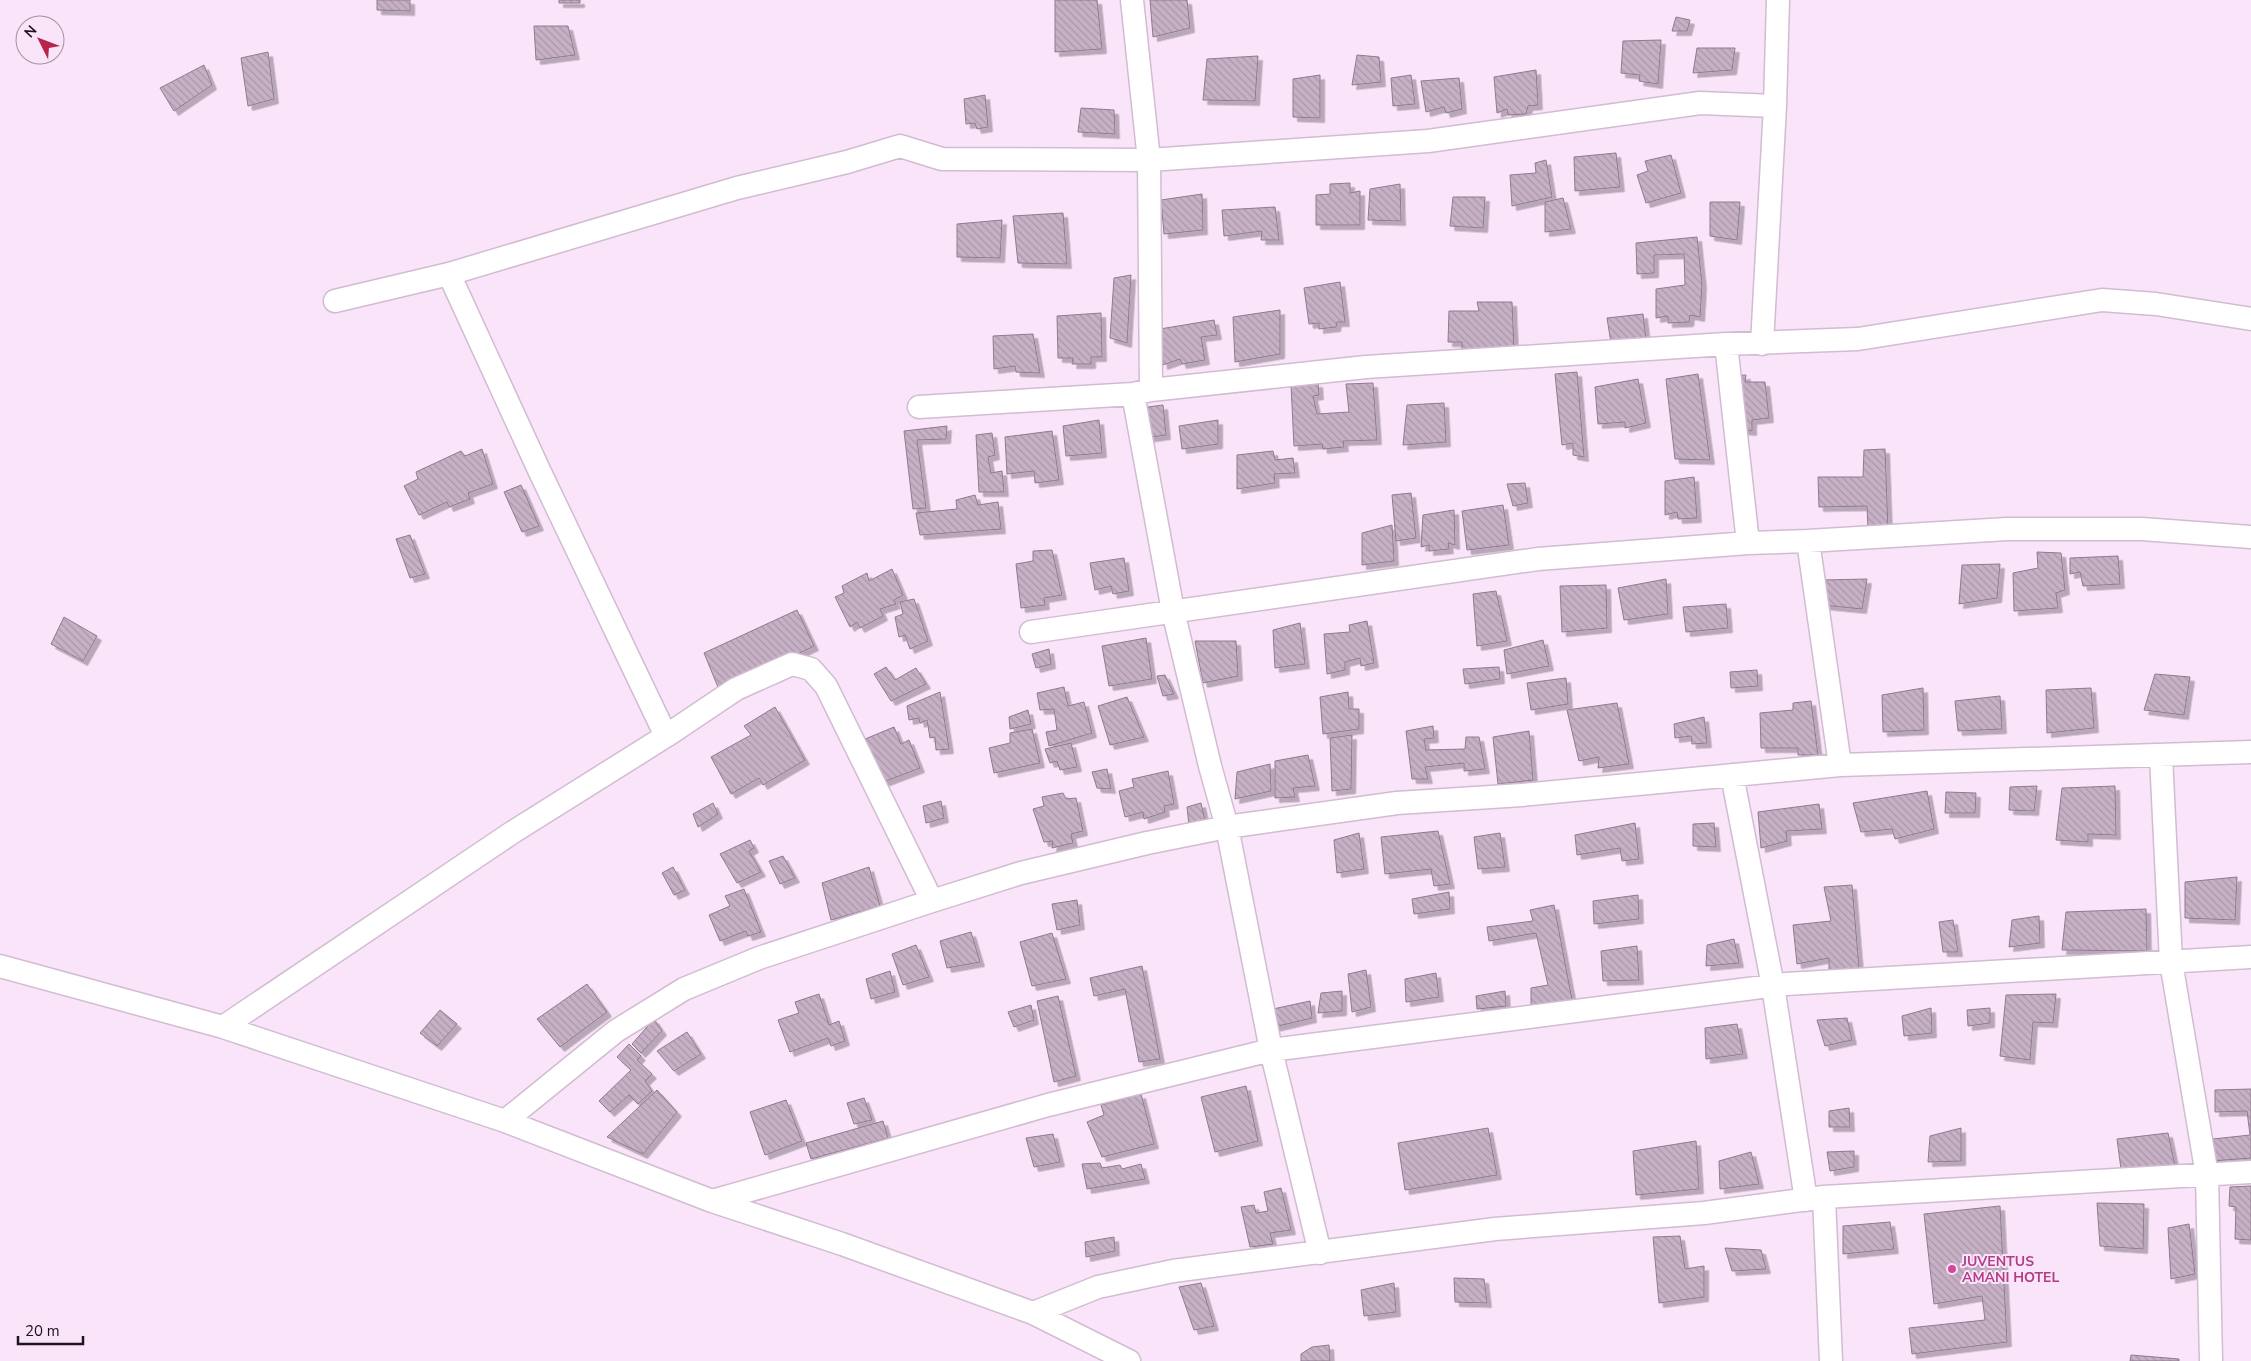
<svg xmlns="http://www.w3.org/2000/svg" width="2251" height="1361" font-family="'Nunito Sans',sans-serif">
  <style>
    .building { fill: url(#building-back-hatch); stroke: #8e7a8e; filter: url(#shadow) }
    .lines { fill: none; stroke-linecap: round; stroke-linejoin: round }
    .minor-casing { stroke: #d1bcd1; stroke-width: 25 }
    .minor { stroke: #fff; stroke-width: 22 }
    .hotel-dot { fill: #d1479c; stroke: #fae4fa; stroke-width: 2 }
    .labels { text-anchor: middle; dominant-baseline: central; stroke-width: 4; stroke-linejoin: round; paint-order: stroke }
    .hotel-label { font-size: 14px; font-weight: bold; fill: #b23c85; stroke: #fae4fa; text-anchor: start }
  </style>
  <defs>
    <pattern id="building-back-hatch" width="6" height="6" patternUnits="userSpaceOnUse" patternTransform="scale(1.25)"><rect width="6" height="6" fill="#c6b0c5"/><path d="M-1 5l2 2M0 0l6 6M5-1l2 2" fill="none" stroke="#aa96a9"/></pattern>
    <filter id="shadow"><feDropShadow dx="4.5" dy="4.5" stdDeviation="0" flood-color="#0004"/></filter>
  </defs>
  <rect width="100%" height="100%" fill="#fae4fa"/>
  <path class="building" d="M 377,0 L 410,0 L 410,11 L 377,10 Z
    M 559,0 L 580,0 L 580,3 L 559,3 Z
    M 1055,0 L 1097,0 L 1102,49 L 1055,52 Z
    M 1150,0 L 1187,0 L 1190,28 L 1153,37 Z
    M 1676,17 L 1690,20 L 1687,31 L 1672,31 Z
    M 534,26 L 568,26 L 575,55 L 536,60 Z
    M 1661,40 L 1658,84 L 1639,81 L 1640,75 L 1621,73 L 1623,41 Z
    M 1697,48 L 1735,48 L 1732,70 L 1693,73 Z
    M 268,52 L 274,99 L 248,106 L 241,58 Z
    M 1357,55 L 1379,57 L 1381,82 L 1352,85 Z
    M 1258,56 L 1255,101 L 1203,100 L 1207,59 Z
    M 204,65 L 212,85 L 174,111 L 160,88 Z
    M 1536,70 L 1538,105 L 1528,106 L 1526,114 L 1508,115 L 1507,109 L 1497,113 L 1494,77 Z
    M 1320,75 L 1320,118 L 1293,117 L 1293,79 Z
    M 1411,75 L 1415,104 L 1393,106 L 1391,78 Z
    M 1459,78 L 1462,109 L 1446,113 L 1444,107 L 1426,112 L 1421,81 Z
    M 985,95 L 988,127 L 977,129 L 975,123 L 966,124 L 964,99 Z
    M 1081,108 L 1114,110 L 1115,134 L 1078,132 Z
    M 1616,153 L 1620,187 L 1575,191 L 1574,157 Z
    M 1671,155 L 1681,193 L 1646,203 L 1637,175 L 1648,171 L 1645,161 Z
    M 1546,160 L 1552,197 L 1512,206 L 1510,175 L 1536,173 L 1535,163 Z
    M 1350,183 L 1350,193 L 1360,191 L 1360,225 L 1316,225 L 1316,195 L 1330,194 L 1330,184 Z
    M 1400,184 L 1401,221 L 1368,220 L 1370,189 Z
    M 1202,194 L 1203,230 L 1164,234 L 1161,200 Z
    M 1453,197 L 1485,197 L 1483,228 L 1450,226 Z
    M 1563,198 L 1571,229 L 1545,232 L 1545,202 Z
    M 1710,202 L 1740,202 L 1737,240 L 1710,236 Z
    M 1275,207 L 1279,240 L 1261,240 L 1262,231 L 1224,236 L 1222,210 Z
    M 1063,213 L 1067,264 L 1018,263 L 1013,216 Z
    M 1002,220 L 1000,258 L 957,257 L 957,224 Z
    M 1697,237 L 1702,284 L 1700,317 L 1690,315 L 1689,322 L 1668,323 L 1668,316 L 1656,318 L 1656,289 L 1685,285 L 1684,254 L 1654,255 L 1654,273 L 1637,274 L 1636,243 Z
    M 1131,275 L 1127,343 L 1110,338 L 1114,278 Z
    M 1340,282 L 1345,322 L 1337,322 L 1336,327 L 1319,329 L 1319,323 L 1309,324 L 1304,288 Z
    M 1477,302 L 1512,302 L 1514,351 L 1462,356 L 1462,342 L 1448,342 L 1449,311 L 1479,311 Z
    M 1280,310 L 1280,354 L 1235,362 L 1233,317 Z
    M 1101,313 L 1102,357 L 1091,357 L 1091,364 L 1072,364 L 1073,358 L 1058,358 L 1057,316 Z
    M 1643,314 L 1646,340 L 1611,343 L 1607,318 Z
    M 1214,320 L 1217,335 L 1201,337 L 1205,360 L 1182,364 L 1180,359 L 1163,365 L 1160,329 Z
    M 1033,334 L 1040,373 L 1016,372 L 1015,366 L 994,369 L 993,336 Z
    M 1577,372 L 1584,457 L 1573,455 L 1573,443 L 1562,445 L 1555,374 Z
    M 1698,374 L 1710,460 L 1675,459 L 1666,379 Z
    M 1746,375 L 1745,382 L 1765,382 L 1769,418 L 1752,420 L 1752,431 L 1739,430 L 1733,376 Z
    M 1638,379 L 1646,423 L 1625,428 L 1625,422 L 1598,424 L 1595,387 Z
    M 1318,383 L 1319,395 L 1313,396 L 1317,414 L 1349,412 L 1346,384 L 1373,383 L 1377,440 L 1343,441 L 1344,447 L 1323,449 L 1322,444 L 1294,446 L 1291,385 Z
    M 1444,403 L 1446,442 L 1403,445 L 1407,405 Z
    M 1163,405 L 1166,435 L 1145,438 L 1141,408 Z
    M 1099,420 L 1102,453 L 1066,456 L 1063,426 Z
    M 1218,420 L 1218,444 L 1182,449 L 1179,426 Z
    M 947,426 L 946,439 L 917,440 L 926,508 L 913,509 L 904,431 Z
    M 1052,431 L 1059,480 L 1035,483 L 1034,471 L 1007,474 L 1005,437 Z
    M 992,433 L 995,455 L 988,457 L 991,473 L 1002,471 L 1004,492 L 979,492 L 976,435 Z
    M 482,449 L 493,484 L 468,493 L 470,499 L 449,507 L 447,502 L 419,515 L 404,486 L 418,479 L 416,472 L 461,451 L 465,456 Z
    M 1885,449 L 1888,530 L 1868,529 L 1867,506 L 1819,507 L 1818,477 L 1863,477 L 1864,450 Z
    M 1273,451 L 1275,460 L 1293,458 L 1295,473 L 1274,474 L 1275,483 L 1237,489 L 1237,455 Z
    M 1694,477 L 1697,518 L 1678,519 L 1677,512 L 1665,515 L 1665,481 Z
    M 1525,483 L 1528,503 L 1513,506 L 1507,484 Z
    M 521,485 L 539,526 L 522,532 L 504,492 Z
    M 1411,493 L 1416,538 L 1396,541 L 1392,495 Z
    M 975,495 L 978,505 L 998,502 L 1001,529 L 920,535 L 916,513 L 957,509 L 956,500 Z
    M 1503,505 L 1509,545 L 1467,550 L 1462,511 Z
    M 1454,510 L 1455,545 L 1448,543 L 1449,549 L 1429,551 L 1429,545 L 1421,547 L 1423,515 Z
    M 1392,525 L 1394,561 L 1362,565 L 1362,533 Z
    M 410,535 L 425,574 L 410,578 L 396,539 Z
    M 1052,550 L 1062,595 L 1044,598 L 1045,605 L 1021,608 L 1016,564 L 1033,561 L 1033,551 Z
    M 2037,552 L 2061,553 L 2065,590 L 2056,593 L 2058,608 L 2014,611 L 2013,573 L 2038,568 Z
    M 2118,556 L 2120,584 L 2083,586 L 2080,572 L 2070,574 L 2070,558 Z
    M 1124,558 L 1129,591 L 1113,594 L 1111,586 L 1095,590 L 1090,563 Z
    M 2000,564 L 1997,598 L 1959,604 L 1962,565 Z
    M 892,569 L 903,595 L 894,600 L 896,604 L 880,609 L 883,616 L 860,628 L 857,622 L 850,627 L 835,597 L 844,593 L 842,586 L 867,573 L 869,581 Z
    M 1666,579 L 1668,614 L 1624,620 L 1618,588 Z
    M 1867,579 L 1862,609 L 1822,605 L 1823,580 Z
    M 1606,585 L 1607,628 L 1562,632 L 1560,586 Z
    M 1496,591 L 1507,641 L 1477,646 L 1473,594 Z
    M 914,599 L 928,641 L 910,649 L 905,635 L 899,637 L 895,617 L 903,614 L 900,602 Z
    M 1726,604 L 1728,628 L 1686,632 L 1683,607 Z
    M 797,610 L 814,646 L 720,692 L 704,653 Z
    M 64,617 L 97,636 L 83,661 L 51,644 Z
    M 1367,621 L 1374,663 L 1361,666 L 1360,658 L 1345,662 L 1345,670 L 1327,674 L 1324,634 L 1350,632 L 1349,625 Z
    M 1300,623 L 1305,664 L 1275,668 L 1273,630 Z
    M 1146,638 L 1152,679 L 1109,686 L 1102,646 Z
    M 1543,640 L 1549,666 L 1507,674 L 1504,650 Z
    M 1195,641 L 1236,641 L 1238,676 L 1203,683 Z
    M 1049,649 L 1051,664 L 1036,668 L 1032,654 Z
    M 886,667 L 895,680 L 916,668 L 926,684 L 891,701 L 874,674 Z
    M 1499,667 L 1500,679 L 1465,684 L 1463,669 Z
    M 1757,670 L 1758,686 L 1731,688 L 1730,672 Z
    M 2155,674 L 2190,677 L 2184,715 L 2144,710 Z
    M 1165,675 L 1174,694 L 1163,696 L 1157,676 Z
    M 1566,678 L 1568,704 L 1531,710 L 1527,683 Z
    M 1064,687 L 1068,706 L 1084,702 L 1092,733 L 1049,746 L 1046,732 L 1057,730 L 1054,709 L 1040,710 L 1037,693 Z
    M 1923,688 L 1924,730 L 1883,732 L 1882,695 Z
    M 2091,688 L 2094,728 L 2047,733 L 2046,690 Z
    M 940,692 L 949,749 L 936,750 L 935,737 L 930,738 L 927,720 L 920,723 L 919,718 L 909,720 L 907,706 Z
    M 1348,692 L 1349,709 L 1359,709 L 1359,729 L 1323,734 L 1320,697 Z
    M 2000,696 L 2002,729 L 1958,731 L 1955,701 Z
    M 1127,697 L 1144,737 L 1110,745 L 1098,706 Z
    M 1811,701 L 1818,755 L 1798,755 L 1798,748 L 1761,748 L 1760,713 L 1793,710 L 1793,703 Z
    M 1617,703 L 1629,764 L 1598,768 L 1599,757 L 1579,761 L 1567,710 Z
    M 775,707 L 805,760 L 763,785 L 759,778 L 731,794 L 711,757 L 751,735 L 744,726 Z
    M 1028,710 L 1031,724 L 1010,729 L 1009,717 Z
    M 1704,717 L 1707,743 L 1692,744 L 1691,736 L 1675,738 L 1674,724 Z
    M 1433,726 L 1434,738 L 1424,739 L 1426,750 L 1465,749 L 1466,737 L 1479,737 L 1485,769 L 1464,771 L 1464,763 L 1425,767 L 1428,779 L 1412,779 L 1406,731 Z
    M 894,727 L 901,744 L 909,740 L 920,768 L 878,784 L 858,742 Z
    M 1032,729 L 1040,763 L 994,773 L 989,748 L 1010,743 L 1010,733 Z
    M 1529,731 L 1533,780 L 1498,784 L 1493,737 Z
    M 1352,735 L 1351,789 L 1332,791 L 1330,738 Z
    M 1071,743 L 1077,767 L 1060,770 L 1057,761 L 1050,763 L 1045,749 Z
    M 1308,755 L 1315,786 L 1293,788 L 1295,797 L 1275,798 L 1275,761 Z
    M 1270,764 L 1271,791 L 1235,799 L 1237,772 Z
    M 1107,769 L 1111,789 L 1097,788 L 1092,772 Z
    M 1168,771 L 1174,804 L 1164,806 L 1165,812 L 1144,819 L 1143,812 L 1125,817 L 1119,791 L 1134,787 L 1132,779 Z
    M 2037,786 L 2034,811 L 2009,810 L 2010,787 Z
    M 2115,786 L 2116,835 L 2088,834 L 2088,842 L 2056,840 L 2062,788 Z
    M 1927,791 L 1934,829 L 1895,839 L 1892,829 L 1861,832 L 1853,803 Z
    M 1946,792 L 1976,793 L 1975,813 L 1945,813 Z
    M 1063,793 L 1066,799 L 1076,798 L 1083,831 L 1071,834 L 1073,843 L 1052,848 L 1053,841 L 1044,842 L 1033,809 L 1044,806 L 1042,797 Z
    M 941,801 L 944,818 L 926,823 L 923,806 Z
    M 713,803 L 718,814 L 698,827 L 693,814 Z
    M 1201,803 L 1205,821 L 1189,825 L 1187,807 Z
    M 1819,804 L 1822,829 L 1786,831 L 1787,841 L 1761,848 L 1758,812 Z
    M 1635,823 L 1639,859 L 1622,861 L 1620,848 L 1577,855 L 1575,835 Z
    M 1714,823 L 1716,847 L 1693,846 L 1693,824 Z
    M 1438,831 L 1450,884 L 1434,886 L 1431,869 L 1385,874 L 1381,837 Z
    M 1359,833 L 1364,869 L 1337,873 L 1334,840 Z
    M 1500,833 L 1505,867 L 1478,869 L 1474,837 Z
    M 750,840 L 754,848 L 749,851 L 761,872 L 737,883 L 720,854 Z
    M 783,856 L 795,878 L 780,884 L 769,861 Z
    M 673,867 L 685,890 L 674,895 L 662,873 Z
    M 869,867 L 880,906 L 831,920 L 822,883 Z
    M 2237,877 L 2235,920 L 2185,918 L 2185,882 Z
    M 1852,885 L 1859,968 L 1829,972 L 1829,958 L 1797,964 L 1793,925 L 1831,921 L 1824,887 Z
    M 744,889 L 761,932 L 748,936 L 746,931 L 720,941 L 709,915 L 730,906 L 725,896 Z
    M 1449,892 L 1450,909 L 1414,914 L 1412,899 Z
    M 1638,895 L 1639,919 L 1594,924 L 1593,901 Z
    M 1077,900 L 1080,925 L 1057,930 L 1052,904 Z
    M 1554,905 L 1572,1000 L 1531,1005 L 1531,988 L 1548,985 L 1536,933 L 1489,941 L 1487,927 L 1533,921 L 1530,910 Z
    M 2146,909 L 2147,951 L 2062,950 L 2066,912 Z
    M 2039,916 L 2040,943 L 2009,947 L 2012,920 Z
    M 1953,920 L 1958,952 L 1943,952 L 1939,922 Z
    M 971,932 L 980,962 L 947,968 L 940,941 Z
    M 1052,933 L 1066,979 L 1032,986 L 1020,942 Z
    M 1734,939 L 1739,963 L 1706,966 L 1707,945 Z
    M 916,945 L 929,977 L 903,985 L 892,954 Z
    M 1637,946 L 1639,980 L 1603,981 L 1601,951 Z
    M 1142,966 L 1160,1059 L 1139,1062 L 1125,989 L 1094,996 L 1090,978 Z
    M 1366,970 L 1371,1007 L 1352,1012 L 1348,974 Z
    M 890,971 L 895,992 L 871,999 L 866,979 Z
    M 1436,973 L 1439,997 L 1406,1002 L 1405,979 Z
    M 587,984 L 607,1012 L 560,1047 L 537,1019 Z
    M 1342,991 L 1342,1011 L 1318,1013 L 1321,993 Z
    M 1505,991 L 1506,1006 L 1477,1009 L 1476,996 Z
    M 819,994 L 829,1025 L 839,1021 L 845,1041 L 831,1046 L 828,1038 L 790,1052 L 778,1020 L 799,1013 L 795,1002 Z
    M 2056,994 L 2053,1023 L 2033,1022 L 2030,1060 L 2000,1056 L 2006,995 Z
    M 1058,996 L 1076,1076 L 1054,1082 L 1037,1001 Z
    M 1310,1001 L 1312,1018 L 1274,1027 L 1273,1009 Z
    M 1031,1005 L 1034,1020 L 1014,1027 L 1008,1012 Z
    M 1931,1008 L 1932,1033 L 1904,1036 L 1902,1016 Z
    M 1990,1008 L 1990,1023 L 1968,1026 L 1967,1010 Z
    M 440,1010 L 457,1024 L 437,1046 L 420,1033 Z
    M 1847,1018 L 1852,1040 L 1825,1046 L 1817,1020 Z
    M 654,1019 L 662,1031 L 641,1053 L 632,1044 Z
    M 1737,1024 L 1743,1054 L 1706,1059 L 1705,1028 Z
    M 687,1032 L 701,1054 L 674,1071 L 657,1051 Z
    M 629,1044 L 641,1056 L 637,1060 L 652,1074 L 645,1081 L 652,1091 L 638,1104 L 629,1095 L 610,1112 L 599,1101 L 631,1070 L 617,1057 Z
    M 1246,1086 L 1258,1141 L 1215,1152 L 1201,1097 Z
    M 2251,1089 L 2251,1158 L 2211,1161 L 2213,1139 L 2250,1135 L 2247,1111 L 2215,1112 L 2215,1090 Z
    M 657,1090 L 677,1112 L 643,1154 L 607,1137 Z
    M 1141,1094 L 1154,1144 L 1102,1157 L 1087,1122 L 1104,1115 L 1101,1105 Z
    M 864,1098 L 872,1120 L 854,1124 L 847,1103 Z
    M 786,1100 L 802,1141 L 765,1155 L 750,1112 Z
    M 1849,1108 L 1850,1127 L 1829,1127 L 1829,1111 Z
    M 883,1121 L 888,1138 L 811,1159 L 806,1143 Z
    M 1488,1128 L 1497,1175 L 1405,1190 L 1398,1143 Z
    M 1961,1128 L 1961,1161 L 1928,1162 L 1930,1136 Z
    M 2168,1133 L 2175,1166 L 2121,1169 L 2117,1139 Z
    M 1053,1134 L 1060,1162 L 1034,1167 L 1026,1138 Z
    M 1696,1141 L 1699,1189 L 1636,1195 L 1633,1151 Z
    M 1854,1151 L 1854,1167 L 1830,1171 L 1827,1152 Z
    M 1751,1152 L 1759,1184 L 1720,1189 L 1719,1161 Z
    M 1100,1163 L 1102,1168 L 1120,1165 L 1122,1169 L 1141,1164 L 1145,1179 L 1087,1189 L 1082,1164 Z
    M 2251,1186 L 2251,1240 L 2235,1239 L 2236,1207 L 2229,1206 L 2230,1187 Z
    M 1281,1188 L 1291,1230 L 1270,1233 L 1273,1244 L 1250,1247 L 1241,1207 L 1254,1205 L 1256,1213 L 1268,1211 L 1264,1192 Z
    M 2097,1203 L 2144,1204 L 2143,1249 L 2100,1246 Z
    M 2000,1206 L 2007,1342 L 1912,1354 L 1909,1328 L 1985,1320 L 1982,1296 L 1934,1304 L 1924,1214 Z
    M 1890,1222 L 1894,1249 L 1843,1254 L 1843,1226 Z
    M 2189,1224 L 2195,1274 L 2171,1279 L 2168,1228 Z
    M 1680,1236 L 1685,1269 L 1704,1266 L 1704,1297 L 1659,1303 L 1653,1237 Z
    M 1114,1237 L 1115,1251 L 1086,1257 L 1085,1242 Z
    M 1725,1248 L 1761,1250 L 1766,1269 L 1732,1271 Z
    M 1454,1278 L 1484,1279 L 1487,1303 L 1455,1302 Z
    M 1201,1283 L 1214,1326 L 1194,1330 L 1179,1287 Z
    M 1394,1283 L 1396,1312 L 1364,1316 L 1361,1290 Z
    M 1329,1345 L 1330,1361 L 1301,1361 L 1301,1354 L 1312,1347 Z
    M 2131,1355 L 2179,1359 L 2179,1361 L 2130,1361 Z"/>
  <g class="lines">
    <g class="minor-casing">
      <path id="minor" d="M 1132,0 L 1149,160 L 1151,390
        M 1775,106 L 1778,0
        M 449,274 L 539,470 L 666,736
        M 335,301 L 449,274 L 737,188 L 847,162 L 900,146 L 942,159 L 1149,160 L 1428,141 L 1700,103 L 1775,106 L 1762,344
        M 1726,344 L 1748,543
        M 1133,394 L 1173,611 L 1210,766 L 1227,827 L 1271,1050 L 1320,1253
        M 919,407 L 1133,394 L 1151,390 L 1366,367 L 1726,344 L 1858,339 L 2102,300 L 2156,304 L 2251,319
        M 1808,541 L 1840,765
        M 1031,632 L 1538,559 L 1748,543 L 1808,541 L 2007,529 L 2142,529 L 2251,537
        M 2161,756 L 2171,962 L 2207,1175 L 2211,1361
        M 1732,775 L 1773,986 L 1806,1200
        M 0,966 L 223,1027 L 505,1121 L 712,1201 L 842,1244 L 1033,1313 L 1129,1361
        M 223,1027 L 513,832 L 666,736 L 736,689 L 792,664 L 811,669 L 826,686 L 932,901
        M 505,1121 L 616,1031 L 684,989 L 759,958 L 932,901 L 1021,873 L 1147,843 L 1227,827 L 1397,803 L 1522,795 L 1840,765 L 2251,752
        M 1824,1197 L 1831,1361
        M 712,1201 L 1048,1105 L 1271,1050 L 1786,984 L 2251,957
        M 1033,1313 L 1098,1287 L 1173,1271 L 1495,1229 L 1704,1213 L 1824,1197 L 2251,1172"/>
    </g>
    <use href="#minor" class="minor"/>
  </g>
  <circle class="hotel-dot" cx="1952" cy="1269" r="5"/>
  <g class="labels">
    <g class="hotel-label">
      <text x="1962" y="1261">JUVENTUS<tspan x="1962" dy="16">AMANI HOTEL</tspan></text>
    </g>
  </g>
  <g transform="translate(40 40) rotate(312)"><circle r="24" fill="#fae4fa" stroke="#a291a1"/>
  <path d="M0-4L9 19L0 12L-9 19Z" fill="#b6254c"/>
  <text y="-8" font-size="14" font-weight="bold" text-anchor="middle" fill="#1d151c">N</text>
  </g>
  <path d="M18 1336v8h65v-8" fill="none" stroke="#1d151c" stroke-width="2.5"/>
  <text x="25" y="1336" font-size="15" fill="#1d151c" stroke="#fae4fa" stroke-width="4" paint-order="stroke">20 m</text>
</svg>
